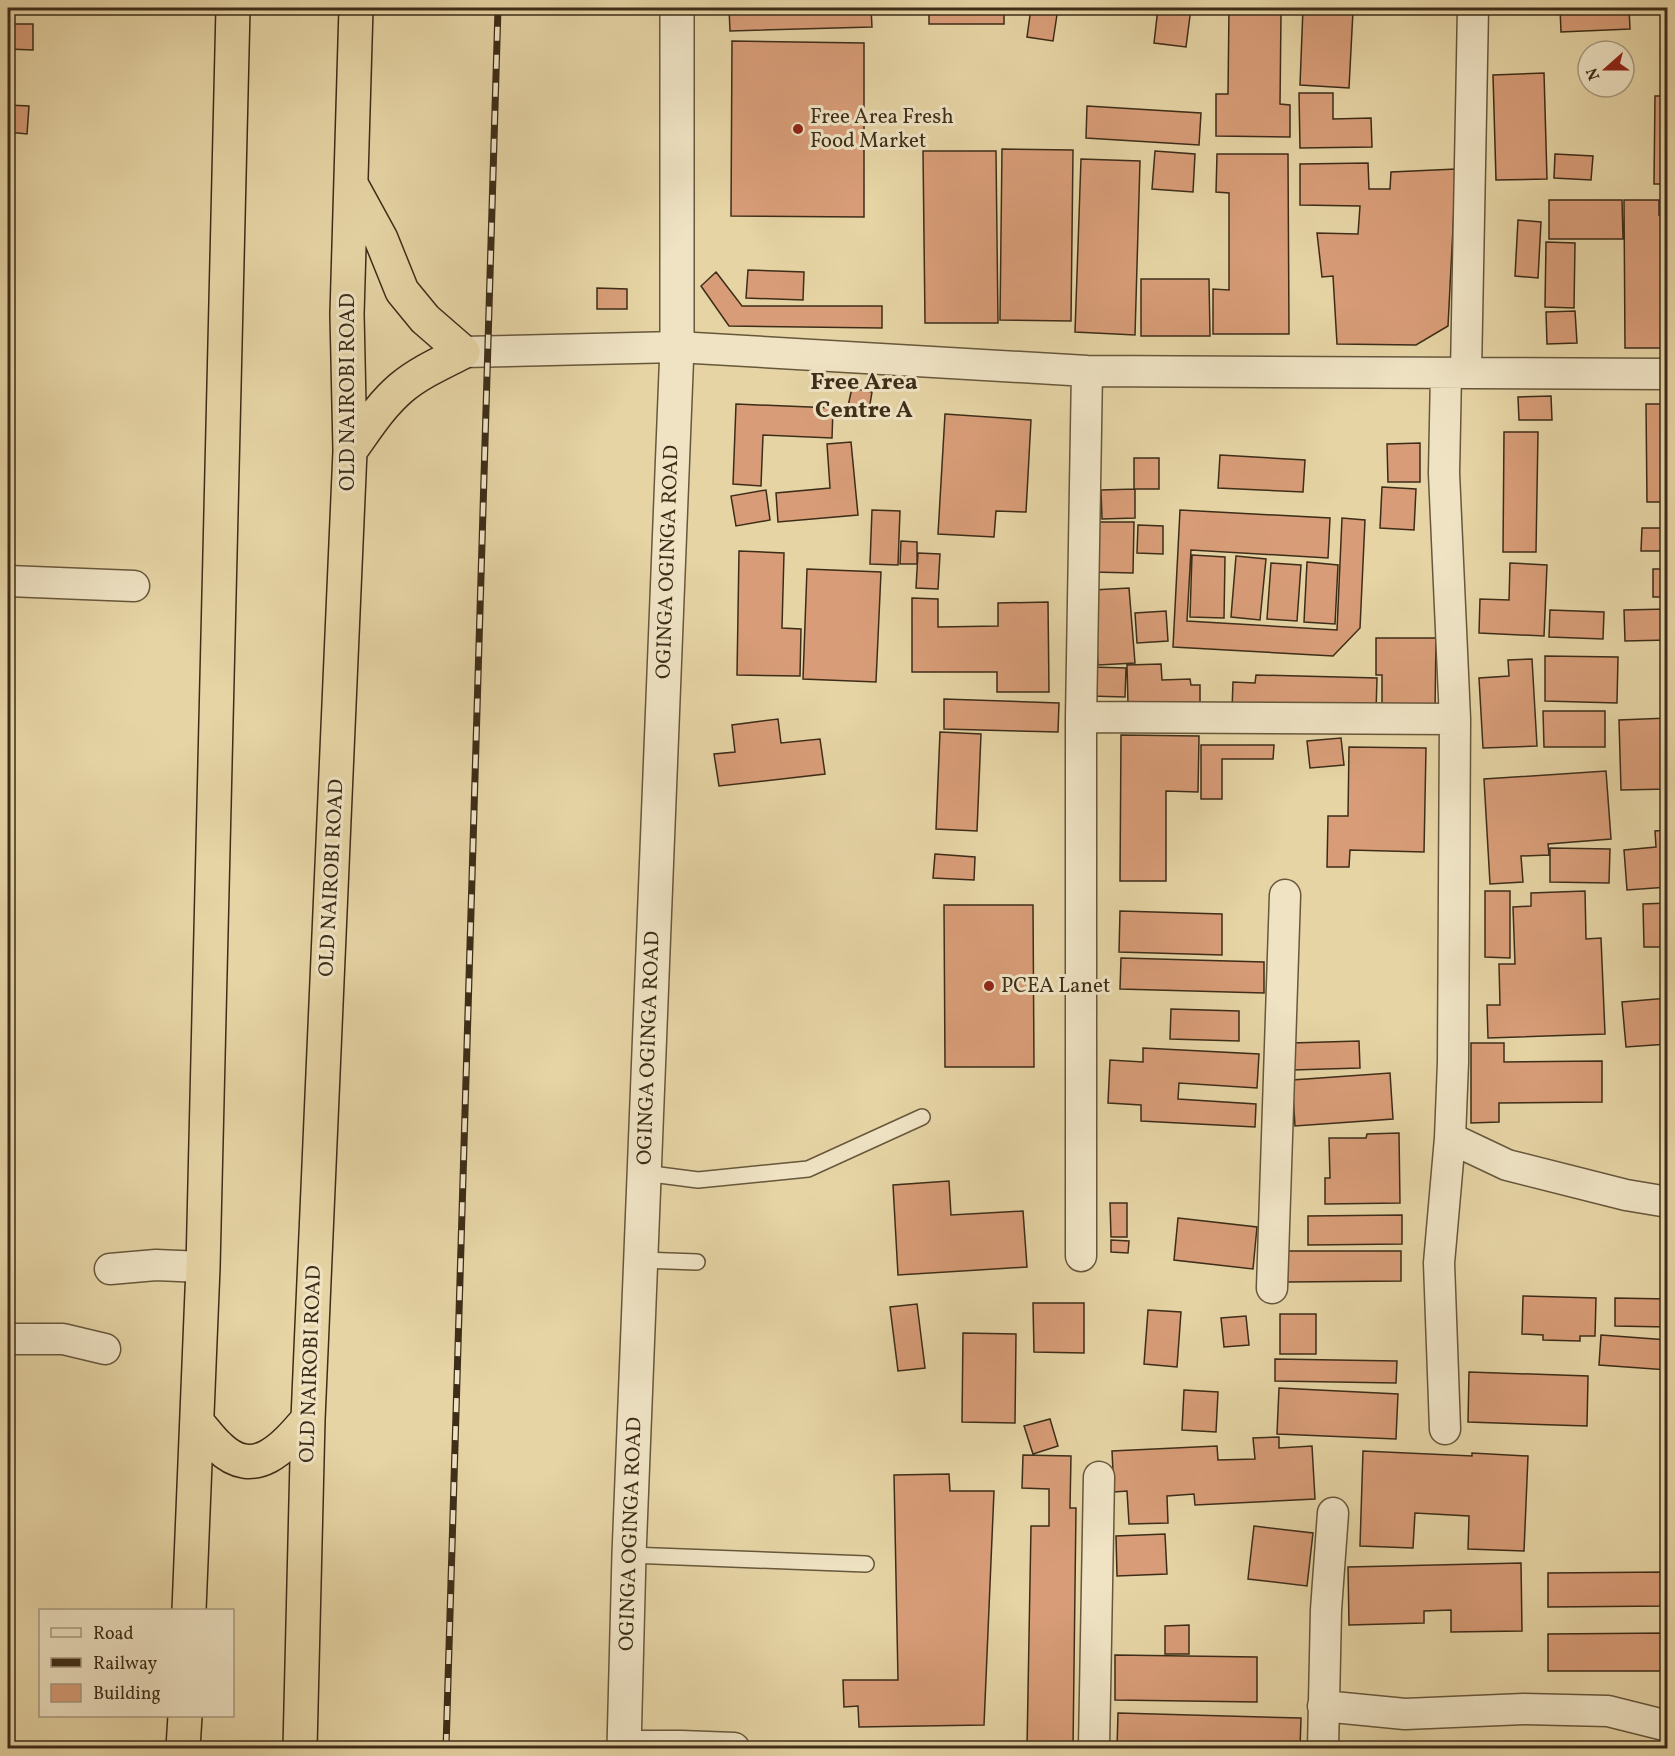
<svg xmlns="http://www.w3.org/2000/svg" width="1675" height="1756" font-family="Vollkorn,serif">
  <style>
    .building { fill: #d89d78; stroke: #3d2d18; stroke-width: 1.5 }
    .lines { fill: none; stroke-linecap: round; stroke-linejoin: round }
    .service-casing { stroke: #67573b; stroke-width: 18 }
    .minor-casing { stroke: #67573b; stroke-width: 33 }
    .tertiary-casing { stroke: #67573b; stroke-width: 36 }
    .trunk-casing { stroke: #3d2d18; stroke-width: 36 }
    .service { stroke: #efe3c4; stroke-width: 15 }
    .minor { stroke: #efe3c4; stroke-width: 30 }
    .tertiary { stroke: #efe3c4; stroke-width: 33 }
    .trunk { stroke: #e6d4a5; stroke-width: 33 }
    .rail-casing { stroke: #3d2d18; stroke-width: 7 }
    .rail { stroke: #efe3c4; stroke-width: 4.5; stroke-dasharray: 14; stroke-linecap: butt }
    .poi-dot { fill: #8f2418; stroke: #efe3c4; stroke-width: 2 }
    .labels { text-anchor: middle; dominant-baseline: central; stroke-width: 6; stroke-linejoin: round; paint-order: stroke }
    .poi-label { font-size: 21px; fill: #3d2d18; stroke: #efe3c4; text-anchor: start }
    .street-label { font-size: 21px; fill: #3d2d18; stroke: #efe3c4 }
    .quarter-label { font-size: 24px; font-weight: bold; fill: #3d2d18; stroke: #efe3c4 }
  </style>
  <rect width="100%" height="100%" fill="#e6d4a5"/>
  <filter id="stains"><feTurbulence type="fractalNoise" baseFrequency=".00333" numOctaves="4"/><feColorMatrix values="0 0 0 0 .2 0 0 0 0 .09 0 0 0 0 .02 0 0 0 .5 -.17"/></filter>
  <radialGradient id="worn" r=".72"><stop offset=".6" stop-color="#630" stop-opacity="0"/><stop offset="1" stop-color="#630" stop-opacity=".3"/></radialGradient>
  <path class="building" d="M 729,8 L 871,8 L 872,27 L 730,31 Z
    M 929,8 L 1004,8 L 1004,24 L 929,24 Z
    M 1031,8 L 1058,8 L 1053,41 L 1027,37 Z
    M 1158,8 L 1191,8 L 1186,47 L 1154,43 Z
    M 1229,8 L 1294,8 L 1294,14 L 1281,14 L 1280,104 L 1290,105 L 1290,137 L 1216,136 L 1216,94 L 1228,94 Z
    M 1303,8 L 1353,11 L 1349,88 L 1300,85 Z
    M 1560,8 L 1629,8 L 1630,29 L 1561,32 Z
    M 8,24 L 33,24 L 33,50 L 8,49 Z
    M 732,41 L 864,43 L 864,217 L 731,216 Z
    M 1544,73 L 1547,179 L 1496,180 L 1493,75 Z
    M 1299,93 L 1333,93 L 1333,119 L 1371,118 L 1372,147 L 1300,148 Z
    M 1655,96 L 1668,96 L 1668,184 L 1654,184 Z
    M 8,105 L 29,106 L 27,134 L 8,132 Z
    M 1087,106 L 1201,113 L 1199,145 L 1086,138 Z
    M 1002,149 L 1073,150 L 1071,321 L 1000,320 Z
    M 923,151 L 996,151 L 998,323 L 925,323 Z
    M 1155,151 L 1195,154 L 1193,192 L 1152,189 Z
    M 1217,154 L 1288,154 L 1289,334 L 1213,334 L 1213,289 L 1229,290 L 1229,193 L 1216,192 Z
    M 1555,154 L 1593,156 L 1591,180 L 1554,178 Z
    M 1081,159 L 1140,161 L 1135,335 L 1075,332 Z
    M 1368,163 L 1369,189 L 1390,189 L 1391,172 L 1456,169 L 1448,326 L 1416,345 L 1337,344 L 1333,276 L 1322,277 L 1317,233 L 1358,234 L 1360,206 L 1300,205 L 1300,164 Z
    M 1549,200 L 1622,200 L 1623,239 L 1549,239 Z
    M 1624,200 L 1659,200 L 1659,215 L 1668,215 L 1668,348 L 1625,348 Z
    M 1518,220 L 1541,222 L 1538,278 L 1515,276 Z
    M 1546,242 L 1575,243 L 1574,308 L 1545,307 Z
    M 748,270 L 804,272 L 803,300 L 746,298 Z
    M 716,272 L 742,306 L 882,306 L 882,328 L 729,326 L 701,286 Z
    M 1141,279 L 1209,279 L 1210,336 L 1141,336 Z
    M 597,288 L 627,289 L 627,309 L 597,309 Z
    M 1575,311 L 1577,343 L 1547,344 L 1546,312 Z
    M 852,388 L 872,392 L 869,410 L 848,406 Z
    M 1551,396 L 1552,420 L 1519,420 L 1518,397 Z
    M 736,404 L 833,408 L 832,438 L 763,435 L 761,486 L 733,484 Z
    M 1646,404 L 1668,404 L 1668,502 L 1647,502 Z
    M 945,414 L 1031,420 L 1026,512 L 996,511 L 994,537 L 938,534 Z
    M 1504,432 L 1538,432 L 1536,552 L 1503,552 Z
    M 851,442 L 858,515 L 778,522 L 776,493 L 830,488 L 827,444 Z
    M 1420,443 L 1420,482 L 1388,482 L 1387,444 Z
    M 1220,455 L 1305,460 L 1303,492 L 1218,488 Z
    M 1134,458 L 1159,458 L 1159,489 L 1134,489 Z
    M 1382,487 L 1416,489 L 1414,530 L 1380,528 Z
    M 1135,489 L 1135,518 L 1102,519 L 1101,490 Z
    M 766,490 L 770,520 L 736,526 L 731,496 Z
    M 872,510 L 900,511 L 898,565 L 870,564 Z
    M 1180,510 L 1330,518 L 1328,558 L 1191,550 L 1187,621 L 1337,630 L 1342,518 L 1365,520 L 1360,628 L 1333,656 L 1173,647 Z
    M 1093,522 L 1134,522 L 1133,573 L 1093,572 Z
    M 1138,525 L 1163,526 L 1163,554 L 1137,553 Z
    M 1642,528 L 1668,528 L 1668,551 L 1641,551 Z
    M 901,541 L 917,542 L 917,564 L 900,564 Z
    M 739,551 L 784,553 L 782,628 L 801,629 L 800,676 L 737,675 Z
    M 918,553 L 940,554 L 938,589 L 916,588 Z
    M 1192,555 L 1225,557 L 1224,618 L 1190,617 Z
    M 1236,556 L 1266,559 L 1260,620 L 1231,617 Z
    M 1307,562 L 1338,565 L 1335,624 L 1304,622 Z
    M 1271,563 L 1301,565 L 1297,621 L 1267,619 Z
    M 1510,563 L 1547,565 L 1544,636 L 1479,633 L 1480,599 L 1509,600 Z
    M 807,569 L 881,572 L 876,682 L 803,679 Z
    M 1653,569 L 1668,569 L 1668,597 L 1653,597 Z
    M 1129,588 L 1135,663 L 1098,665 L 1093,590 Z
    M 912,598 L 938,599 L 938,627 L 998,626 L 998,603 L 1048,602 L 1049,692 L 997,692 L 997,672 L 912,672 Z
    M 1668,609 L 1668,640 L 1625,641 L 1624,610 Z
    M 1550,610 L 1604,612 L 1603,639 L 1549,637 Z
    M 1166,611 L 1168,641 L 1137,643 L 1135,613 Z
    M 1376,638 L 1436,638 L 1435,711 L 1382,711 L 1382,675 L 1376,675 Z
    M 1545,656 L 1618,657 L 1617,703 L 1545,701 Z
    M 1532,659 L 1537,746 L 1483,748 L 1479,678 L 1509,676 L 1508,660 Z
    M 1161,664 L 1162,680 L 1190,679 L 1191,685 L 1200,685 L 1200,703 L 1128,704 L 1127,665 Z
    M 1091,667 L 1126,668 L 1125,697 L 1090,696 Z
    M 1256,675 L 1377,678 L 1376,712 L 1232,709 L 1233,682 L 1255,683 Z
    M 944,699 L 1059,703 L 1058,732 L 944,729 Z
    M 1543,711 L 1605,711 L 1605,747 L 1544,747 Z
    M 1668,718 L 1668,789 L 1621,790 L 1619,720 Z
    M 778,719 L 781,743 L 820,739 L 825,774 L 719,786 L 714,754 L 735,752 L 732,725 Z
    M 940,732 L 981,734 L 977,831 L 936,829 Z
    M 1121,735 L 1199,736 L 1198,792 L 1166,791 L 1166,881 L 1120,881 Z
    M 1341,738 L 1344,765 L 1310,768 L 1307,741 Z
    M 1201,745 L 1274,745 L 1273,759 L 1222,759 L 1222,799 L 1201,799 Z
    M 1349,747 L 1426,748 L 1424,852 L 1350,850 L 1349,867 L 1327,867 L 1328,816 L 1348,816 Z
    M 1606,771 L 1611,839 L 1548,844 L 1549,855 L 1521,856 L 1523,882 L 1490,884 L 1484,779 Z
    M 1668,830 L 1668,887 L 1627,890 L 1624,850 L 1656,847 L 1655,831 Z
    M 1550,848 L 1610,849 L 1609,883 L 1550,882 Z
    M 935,854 L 975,857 L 974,880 L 933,878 Z
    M 1485,891 L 1510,891 L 1510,958 L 1485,957 Z
    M 1585,891 L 1586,939 L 1601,938 L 1605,1034 L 1488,1038 L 1487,1005 L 1500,1005 L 1499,964 L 1515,964 L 1513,907 L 1531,906 L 1531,893 Z
    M 1668,903 L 1668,947 L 1644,947 L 1643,904 Z
    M 944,905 L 1033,905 L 1034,1067 L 945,1067 Z
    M 1120,911 L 1222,914 L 1222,955 L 1119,952 Z
    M 1121,958 L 1264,962 L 1264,993 L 1120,989 Z
    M 1668,998 L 1668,1044 L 1626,1047 L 1622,1002 Z
    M 1171,1009 L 1239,1011 L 1239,1041 L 1170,1039 Z
    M 1359,1041 L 1360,1068 L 1292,1070 L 1291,1043 Z
    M 1471,1043 L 1504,1043 L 1504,1062 L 1602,1061 L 1602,1102 L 1499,1103 L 1499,1122 L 1471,1123 Z
    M 1143,1048 L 1259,1054 L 1257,1088 L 1179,1083 L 1178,1099 L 1256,1104 L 1255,1127 L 1141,1121 L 1141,1105 L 1108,1103 L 1110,1060 L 1143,1062 Z
    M 1390,1073 L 1393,1119 L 1295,1126 L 1292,1080 Z
    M 1399,1133 L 1400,1203 L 1325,1204 L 1325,1178 L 1330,1178 L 1329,1138 L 1366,1138 L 1367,1134 Z
    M 949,1181 L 951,1215 L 1023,1211 L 1027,1267 L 898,1275 L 893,1185 Z
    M 1110,1203 L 1127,1203 L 1127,1237 L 1111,1237 Z
    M 1402,1215 L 1402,1244 L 1308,1245 L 1308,1216 Z
    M 1178,1218 L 1257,1227 L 1253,1269 L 1174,1260 Z
    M 1111,1240 L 1129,1241 L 1128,1253 L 1111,1252 Z
    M 1287,1251 L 1401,1251 L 1401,1281 L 1287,1282 Z
    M 1523,1296 L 1596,1298 L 1595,1336 L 1580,1336 L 1580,1341 L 1543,1340 L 1543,1335 L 1522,1334 Z
    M 1615,1298 L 1668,1299 L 1668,1327 L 1615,1326 Z
    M 1033,1303 L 1084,1303 L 1084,1353 L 1034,1352 Z
    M 917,1304 L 925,1368 L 898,1371 L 890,1307 Z
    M 1148,1310 L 1181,1312 L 1177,1367 L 1144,1364 Z
    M 1280,1314 L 1316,1314 L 1316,1354 L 1280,1354 Z
    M 1246,1316 L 1249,1345 L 1224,1347 L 1221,1318 Z
    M 963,1333 L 1016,1334 L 1015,1423 L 962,1422 Z
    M 1601,1335 L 1668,1340 L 1668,1370 L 1599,1365 Z
    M 1275,1359 L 1397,1361 L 1396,1383 L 1275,1381 Z
    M 1469,1372 L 1588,1376 L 1587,1426 L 1468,1422 Z
    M 1279,1388 L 1398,1394 L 1396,1439 L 1277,1434 Z
    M 1184,1390 L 1218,1392 L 1216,1432 L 1182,1430 Z
    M 1050,1419 L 1058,1446 L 1033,1454 L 1024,1426 Z
    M 1279,1437 L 1279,1448 L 1312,1446 L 1315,1499 L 1195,1505 L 1194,1494 L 1167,1496 L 1168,1523 L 1129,1524 L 1127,1491 L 1114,1492 L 1112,1451 L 1217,1446 L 1218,1460 L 1255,1459 L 1253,1438 Z
    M 1363,1451 L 1472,1456 L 1472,1453 L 1528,1456 L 1524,1551 L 1468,1549 L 1469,1516 L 1415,1513 L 1413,1548 L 1360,1546 Z
    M 1023,1455 L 1071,1456 L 1070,1508 L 1076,1508 L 1073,1748 L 1027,1748 L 1031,1526 L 1049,1526 L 1049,1489 L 1022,1488 Z
    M 949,1474 L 950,1491 L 994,1491 L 984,1725 L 859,1727 L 858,1706 L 844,1707 L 843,1680 L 898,1680 L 894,1475 Z
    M 1254,1526 L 1313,1533 L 1307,1586 L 1248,1579 Z
    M 1165,1534 L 1167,1574 L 1117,1576 L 1116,1536 Z
    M 1521,1563 L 1522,1631 L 1451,1632 L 1451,1610 L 1424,1611 L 1424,1623 L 1349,1625 L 1348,1567 Z
    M 1668,1572 L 1668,1606 L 1548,1607 L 1548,1573 Z
    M 1189,1625 L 1189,1654 L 1165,1654 L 1165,1626 Z
    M 1668,1633 L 1668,1671 L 1548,1671 L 1548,1634 Z
    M 1115,1655 L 1257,1657 L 1257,1702 L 1115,1700 Z
    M 1118,1713 L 1301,1718 L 1300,1748 L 1117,1748 Z"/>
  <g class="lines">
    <g class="service-casing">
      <path id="service" d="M 644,1173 L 698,1180 L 808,1169 L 922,1117
        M 641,1260 L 697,1262
        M 629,1555 L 866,1564"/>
    </g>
    <g class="minor-casing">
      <path id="minor" d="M 463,352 L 677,347 L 1087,371 L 1668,374
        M 1466,372 L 1473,8
        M 8,581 L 134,586
        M 1081,717 L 1455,719
        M 1450,1138 L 1507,1165 L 1626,1195 L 1668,1202
        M 1081,1256 L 1081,717 L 1087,371
        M 110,1269 L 156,1265 L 203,1267
        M 1272,1288 L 1285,895
        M 8,1339 L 63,1339 L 105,1349
        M 1445,1429 L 1439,1263 L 1450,1138 L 1453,1062 L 1455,719 L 1444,473 L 1446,373
        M 1323,1706 L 1405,1714 L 1524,1709 L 1608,1711 L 1668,1726
        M 624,1746 L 681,1746 L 734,1748
        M 1094,1748 L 1099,1477
        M 1323,1748 L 1326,1610 L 1333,1513"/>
    </g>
    <g class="tertiary-casing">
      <path id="tertiary" d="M 624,1748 L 629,1555 L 677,347 L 677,8"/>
    </g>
    <g class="trunk-casing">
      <path id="trunk" d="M 350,451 C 366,429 380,406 401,388 C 419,373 441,363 463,352 L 425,319 L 402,291 L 381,239 L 352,186
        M 197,1422 C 204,1430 211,1440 219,1447 C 255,1482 285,1446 308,1419
        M 189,1610 L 203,1267 L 233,8
        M 183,1748 L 185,1716
        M 300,1748 L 308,1419 L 350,451 L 347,314 L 356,8"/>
    </g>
    <use href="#service" class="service"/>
    <use href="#minor" class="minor"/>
    <use href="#tertiary" class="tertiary"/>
    <use href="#trunk" class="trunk"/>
    <g class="rail-casing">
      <path id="rail" d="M 446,1748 L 498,8"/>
    </g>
    <use href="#rail" class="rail"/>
  </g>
  <g class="poi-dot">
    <circle cx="798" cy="129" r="6"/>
    <circle cx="989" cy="986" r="6"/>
  </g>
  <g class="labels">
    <g class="poi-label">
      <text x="810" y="117">Free Area Fresh<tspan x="810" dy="24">Food Market</tspan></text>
      <text x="1001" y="986">PCEA Lanet</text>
    </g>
    <g class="street-label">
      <text transform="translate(348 392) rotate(-90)">OLD NAIROBI ROAD</text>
      <text transform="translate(668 562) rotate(-88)">OGINGA OGINGA ROAD</text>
      <text transform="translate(332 878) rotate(-87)">OLD NAIROBI ROAD</text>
      <text transform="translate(649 1048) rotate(-88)">OGINGA OGINGA ROAD</text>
      <text transform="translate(311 1364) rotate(-88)">OLD NAIROBI ROAD</text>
      <text transform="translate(631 1534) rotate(-88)">OGINGA OGINGA ROAD</text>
    </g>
    <g class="quarter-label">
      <text x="864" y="383">Free Area<tspan x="864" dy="28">Centre A</tspan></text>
    </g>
  </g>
  <rect width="1675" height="1756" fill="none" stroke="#e6d4a5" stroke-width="30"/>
  <rect x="9" y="9" width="1657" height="1738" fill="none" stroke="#3d2d18" stroke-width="3"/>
  <rect x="15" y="15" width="1645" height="1726" fill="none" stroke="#3d2d18" stroke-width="1.5"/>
  <rect x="39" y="1609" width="195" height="108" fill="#efe3c4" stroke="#a89a7f" stroke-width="1.5"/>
  <rect x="51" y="1628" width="30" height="9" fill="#efe3c4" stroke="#a89a7f" stroke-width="1.5"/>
  <text x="93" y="1639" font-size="18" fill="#3d2d18">Road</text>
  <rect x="51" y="1658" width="30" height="9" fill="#3d2d18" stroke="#a89a7f" stroke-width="1.5"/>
  <text x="93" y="1669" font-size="18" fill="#3d2d18">Railway</text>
  <rect x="51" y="1684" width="30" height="18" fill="#d89d78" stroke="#a89a7f" stroke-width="1.5"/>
  <text x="93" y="1699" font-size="18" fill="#3d2d18">Building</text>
  <g transform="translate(1606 69) rotate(249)"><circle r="28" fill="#efe3c4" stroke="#a89a7f" stroke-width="1.5"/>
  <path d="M0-4.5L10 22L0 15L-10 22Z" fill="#8f2418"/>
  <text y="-9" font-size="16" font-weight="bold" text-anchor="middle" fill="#3d2d18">N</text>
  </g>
  <rect width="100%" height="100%" filter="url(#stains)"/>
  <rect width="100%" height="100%" fill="url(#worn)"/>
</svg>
